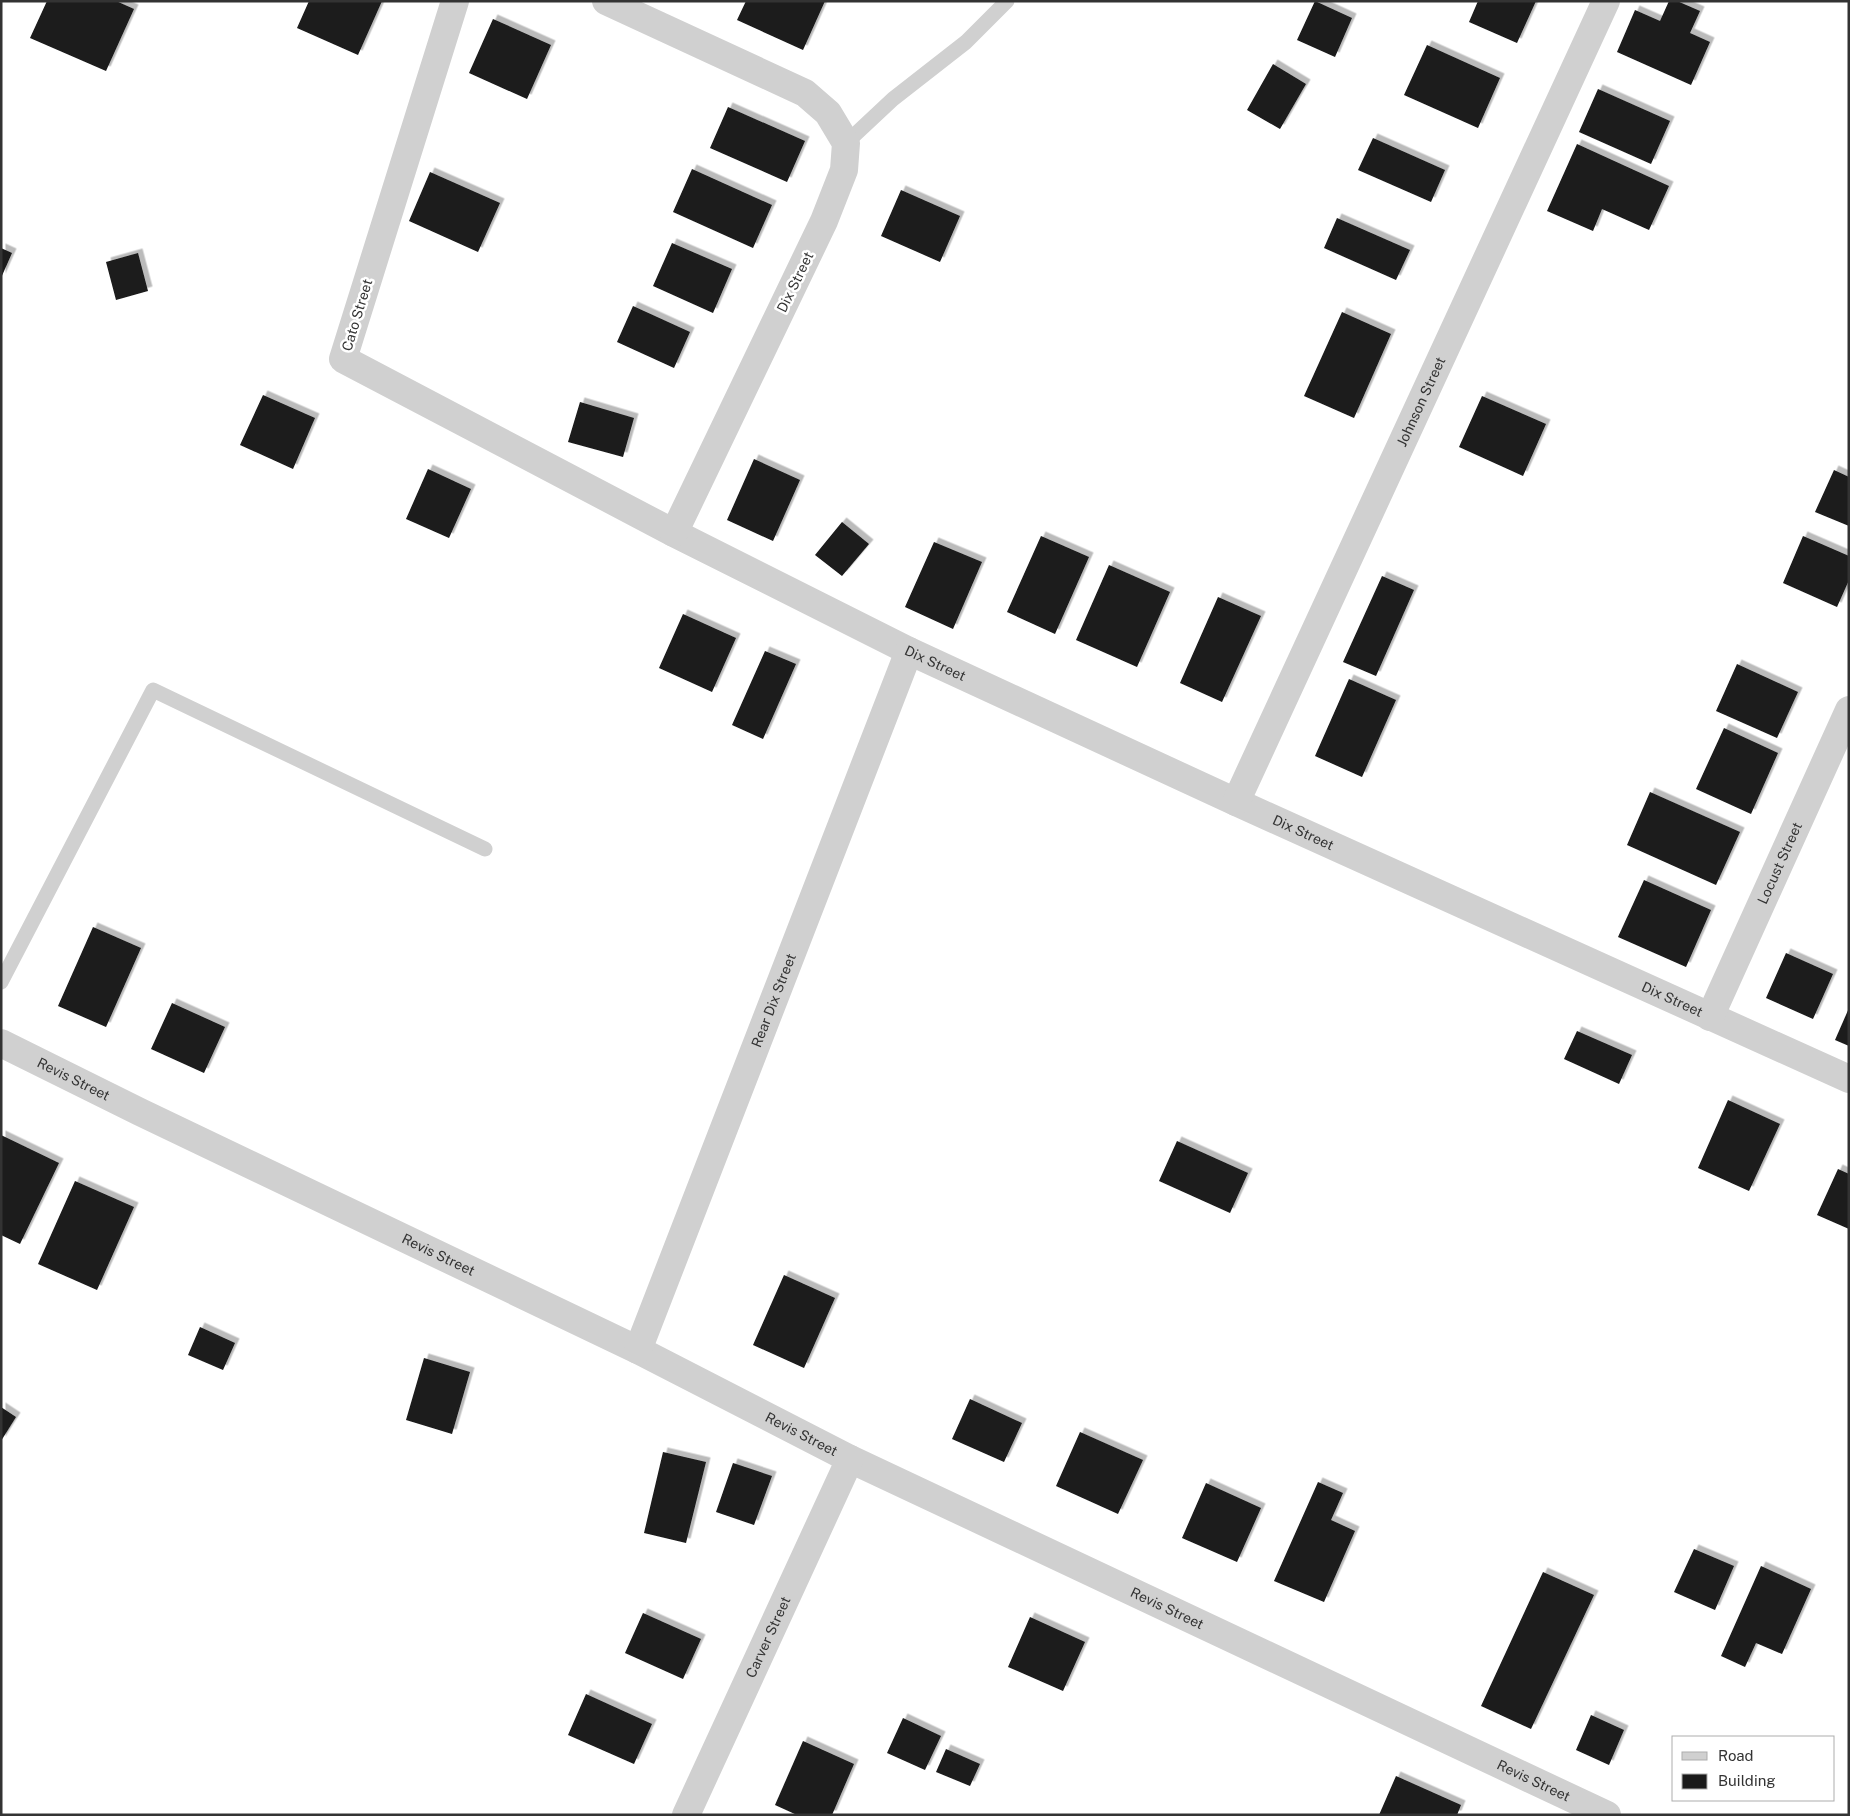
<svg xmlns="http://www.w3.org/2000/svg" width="1850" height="1816" font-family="'Public Sans',sans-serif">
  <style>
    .building { fill: #1a1a1a; filter: url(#shadow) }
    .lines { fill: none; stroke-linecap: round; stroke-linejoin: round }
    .lane { stroke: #d0d0d0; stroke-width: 15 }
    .street { stroke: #d0d0d0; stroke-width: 28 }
    .labels { text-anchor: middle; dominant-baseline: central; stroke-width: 5; stroke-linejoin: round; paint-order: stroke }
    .street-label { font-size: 14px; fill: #333; stroke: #fff }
  </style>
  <defs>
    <filter id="shadow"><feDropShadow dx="4.5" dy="-4.5" stdDeviation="0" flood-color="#0004"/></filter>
  </defs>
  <rect width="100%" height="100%" fill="#fff"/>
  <path class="building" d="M 47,1 L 116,1 L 134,9 L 106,71 L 30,38 Z
    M 309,1 L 382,1 L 358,55 L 297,28 Z
    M 746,1 L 825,1 L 803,50 L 737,20 Z
    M 1315,1 L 1352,18 L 1335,57 L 1297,40 Z
    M 1478,1 L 1536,1 L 1517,43 L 1469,22 Z
    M 1669,1 L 1677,1 L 1700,11 L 1690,33 L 1710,42 L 1691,85 L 1617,52 L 1635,10 L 1660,21 Z
    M 493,19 L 551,45 L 527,99 L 469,73 Z
    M 1427,45 L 1500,78 L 1478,128 L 1404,95 Z
    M 1273,64 L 1306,84 L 1280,129 L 1247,110 Z
    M 1598,89 L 1670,121 L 1651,164 L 1579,132 Z
    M 728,107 L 805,141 L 787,182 L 710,148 Z
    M 1373,138 L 1445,170 L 1431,202 L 1358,170 Z
    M 1577,144 L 1669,186 L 1649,230 L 1602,209 L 1593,231 L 1547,211 Z
    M 692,169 L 772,205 L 753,248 L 673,212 Z
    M 430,172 L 500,203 L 478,252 L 409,221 Z
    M 901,190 L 960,216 L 940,262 L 881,236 Z
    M 1337,218 L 1410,250 L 1396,280 L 1324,248 Z
    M 672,243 L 732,269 L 713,313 L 653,286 Z
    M 1,248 L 12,253 L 1,278 Z
    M 138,253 L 148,291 L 116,300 L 106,262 Z
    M 633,306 L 690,332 L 674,368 L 617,342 Z
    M 1342,312 L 1391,334 L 1354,418 L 1304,396 Z
    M 263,395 L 315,418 L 293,469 L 240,445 Z
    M 1482,396 L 1546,424 L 1523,476 L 1459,447 Z
    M 580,402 L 634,418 L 623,457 L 568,442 Z
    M 754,459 L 800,480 L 773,541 L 727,520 Z
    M 428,469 L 471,489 L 449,538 L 406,519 Z
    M 1834,470 L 1849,477 L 1849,526 L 1815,512 Z
    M 842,522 L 869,544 L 842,576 L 815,555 Z
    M 1041,536 L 1089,557 L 1055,634 L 1007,612 Z
    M 1803,536 L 1849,556 L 1849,580 L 1837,607 L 1783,583 Z
    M 934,542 L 982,562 L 953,629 L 905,607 Z
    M 1109,565 L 1170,592 L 1137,667 L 1076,640 Z
    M 1382,576 L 1414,590 L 1376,676 L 1343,662 Z
    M 1218,597 L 1261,616 L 1222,702 L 1180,683 Z
    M 683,614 L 736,638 L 712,692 L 659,668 Z
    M 765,651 L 796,664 L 763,739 L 732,725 Z
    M 1737,664 L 1798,692 L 1777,738 L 1716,711 Z
    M 1349,679 L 1396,700 L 1362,777 L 1315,756 Z
    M 1724,728 L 1778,753 L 1751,814 L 1696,789 Z
    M 1650,792 L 1740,832 L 1716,885 L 1627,845 Z
    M 1644,880 L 1711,910 L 1686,967 L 1618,937 Z
    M 93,927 L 141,948 L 106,1027 L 58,1006 Z
    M 1786,953 L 1833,974 L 1813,1019 L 1766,998 Z
    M 172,1003 L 225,1027 L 204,1073 L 151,1049 Z
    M 1849,1008 L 1849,1046 L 1835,1040 Z
    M 1577,1031 L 1632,1055 L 1619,1084 L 1564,1059 Z
    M 1728,1100 L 1780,1124 L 1749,1191 L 1698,1168 Z
    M 1,1135 L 59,1163 L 20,1244 L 1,1235 Z
    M 1177,1141 L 1248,1173 L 1230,1213 L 1159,1181 Z
    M 1838,1169 L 1849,1174 L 1849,1229 L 1817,1215 Z
    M 75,1181 L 134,1207 L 97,1290 L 38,1264 Z
    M 784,1275 L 835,1298 L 804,1368 L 753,1345 Z
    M 200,1327 L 235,1343 L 223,1370 L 188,1355 Z
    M 424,1358 L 470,1372 L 452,1434 L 406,1420 Z
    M 970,1399 L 1022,1423 L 1004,1462 L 952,1439 Z
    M 1,1407 L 16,1417 L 1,1441 Z
    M 1080,1432 L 1143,1460 L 1118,1514 L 1056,1486 Z
    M 663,1452 L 706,1462 L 686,1543 L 644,1533 Z
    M 733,1463 L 772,1476 L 754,1525 L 716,1512 Z
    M 1318,1482 L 1343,1493 L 1331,1520 L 1355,1531 L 1324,1602 L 1274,1581 Z
    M 1206,1483 L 1261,1508 L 1237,1562 L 1182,1538 Z
    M 1694,1549 L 1734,1566 L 1715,1610 L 1674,1592 Z
    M 1761,1566 L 1811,1589 L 1782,1654 L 1756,1643 L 1745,1667 L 1721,1656 Z
    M 1543,1572 L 1594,1595 L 1531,1729 L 1481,1706 Z
    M 643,1613 L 701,1639 L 683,1679 L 625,1653 Z
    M 1030,1617 L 1085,1642 L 1063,1691 L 1008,1667 Z
    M 586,1694 L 652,1724 L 634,1764 L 568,1735 Z
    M 1591,1715 L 1624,1730 L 1609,1765 L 1576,1750 Z
    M 903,1718 L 941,1736 L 925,1770 L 887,1753 Z
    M 803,1741 L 854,1764 L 832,1815 L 797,1815 L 775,1805 Z
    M 946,1749 L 980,1764 L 970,1786 L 936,1772 Z
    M 1396,1776 L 1461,1805 L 1457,1815 L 1379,1815 Z"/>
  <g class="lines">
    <path class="lane" d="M 846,143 L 893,99 L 966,42 L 1007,1
      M 1,982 L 153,690 L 485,849"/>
    <g class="street">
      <path id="s1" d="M 455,1 L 343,359 L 674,533 L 909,651 L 1236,802 L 1849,1079"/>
      <path d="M 606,1 L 805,93 L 828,113 L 846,143 L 844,170 L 824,221 L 674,533"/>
      <path id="s2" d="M 1236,802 L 1606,1"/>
      <path id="s3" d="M 1710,1017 L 1849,710"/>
      <path id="s4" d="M 1,1043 L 140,1112 L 638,1350 L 850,1459 L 1607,1815"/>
      <path id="s5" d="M 638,1350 L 909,651"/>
      <path id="s6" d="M 686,1815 L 850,1459"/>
    </g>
  </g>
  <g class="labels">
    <g class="street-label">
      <text transform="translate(795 282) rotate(-64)">Dix Street</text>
      <text transform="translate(357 315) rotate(-73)">Cato Street</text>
      <text stroke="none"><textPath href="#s2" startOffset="441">Johnson Street</textPath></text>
      <text stroke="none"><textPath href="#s1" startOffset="1041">Dix Street</textPath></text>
      <text stroke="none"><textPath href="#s1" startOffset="1446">Dix Street</textPath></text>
      <text stroke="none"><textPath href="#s3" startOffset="169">Locust Street</textPath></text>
      <text stroke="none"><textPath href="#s1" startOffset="1851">Dix Street</textPath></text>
      <text stroke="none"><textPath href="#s5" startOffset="375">Rear Dix Street</textPath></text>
      <text stroke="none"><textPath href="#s4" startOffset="81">Revis Street</textPath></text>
      <text stroke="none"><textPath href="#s4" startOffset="486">Revis Street</textPath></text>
      <text stroke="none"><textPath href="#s4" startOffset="891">Revis Street</textPath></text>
      <text stroke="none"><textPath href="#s4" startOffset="1296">Revis Street</textPath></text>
      <text stroke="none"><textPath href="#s6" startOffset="196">Carver Street</textPath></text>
      <text stroke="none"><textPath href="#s4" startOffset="1701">Revis Street</textPath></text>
    </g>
  </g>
  <rect width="1850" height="1816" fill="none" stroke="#333333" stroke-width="5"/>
  <rect x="1672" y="1736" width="162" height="65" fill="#ffffff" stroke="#adadad"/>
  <rect x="1682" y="1752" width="25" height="8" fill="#d0d0d0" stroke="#adadad"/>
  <text x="1718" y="1761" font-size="15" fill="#333333">Road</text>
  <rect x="1682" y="1774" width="25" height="15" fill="#1a1a1a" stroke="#adadad"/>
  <text x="1718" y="1786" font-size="15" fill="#333333">Building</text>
</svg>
